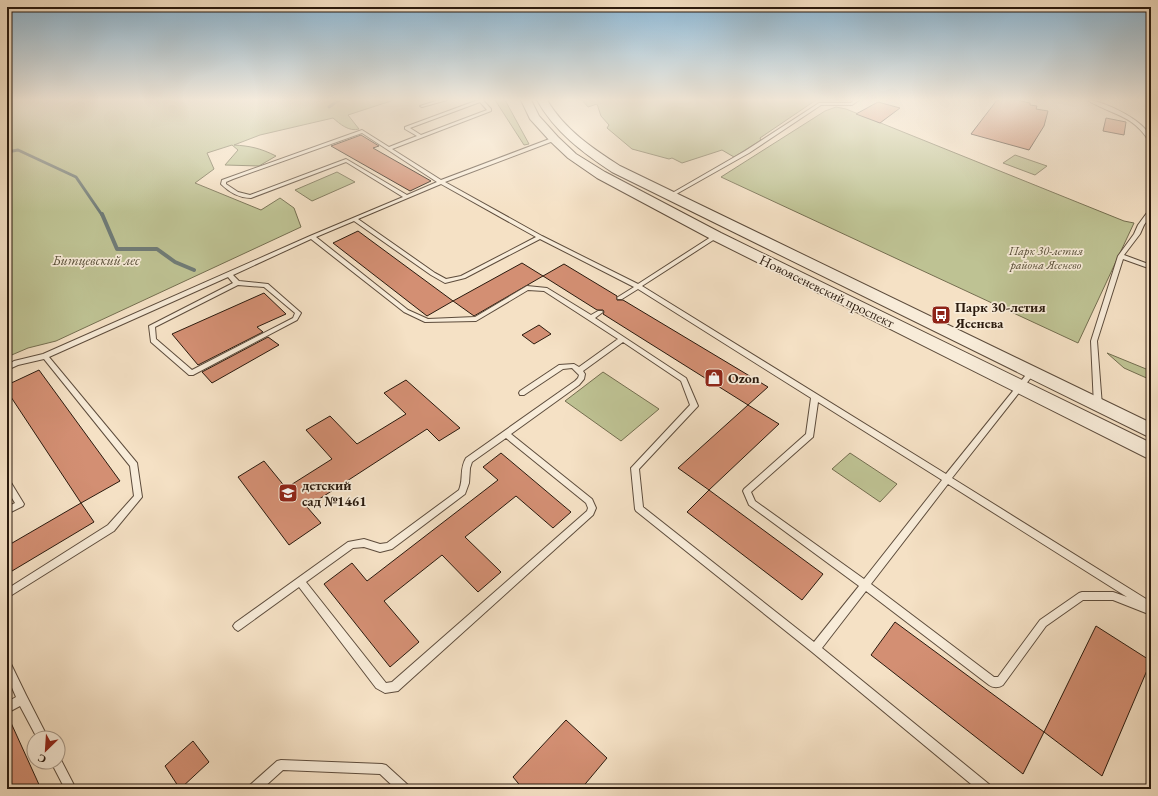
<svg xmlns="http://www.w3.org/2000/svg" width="1158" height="796" font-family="'EB Garamond',serif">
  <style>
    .green { fill: #bec293; stroke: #746e50 }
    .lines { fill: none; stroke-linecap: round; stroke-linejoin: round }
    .stream-far1 { stroke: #707b76; stroke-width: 3 }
    .stream { stroke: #707b76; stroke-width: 4 }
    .building { fill: #d38f73; stroke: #2a1a0e }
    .service-casing { stroke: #5d4c3c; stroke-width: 2 }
    .tertiary-casing { stroke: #5d4c3c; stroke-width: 2 }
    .service { fill: #f8ecd9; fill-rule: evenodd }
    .tertiary { fill: #f8ecd9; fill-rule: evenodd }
    .labels { text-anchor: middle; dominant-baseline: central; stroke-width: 3.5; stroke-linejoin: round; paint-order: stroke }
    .far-park-label { font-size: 12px; font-style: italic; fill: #564c36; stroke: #f8ecd9 }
    .park-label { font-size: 14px; font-style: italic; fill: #564c36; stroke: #f8ecd9 }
    .street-label { font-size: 14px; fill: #2a1a0e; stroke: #f8ecd9 }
    .poi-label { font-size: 14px; font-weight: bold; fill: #2a1a0e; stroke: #f8ecd9; text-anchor: start }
  </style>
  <rect width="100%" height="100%" fill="#f5e1c5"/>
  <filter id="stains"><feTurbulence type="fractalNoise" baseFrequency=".005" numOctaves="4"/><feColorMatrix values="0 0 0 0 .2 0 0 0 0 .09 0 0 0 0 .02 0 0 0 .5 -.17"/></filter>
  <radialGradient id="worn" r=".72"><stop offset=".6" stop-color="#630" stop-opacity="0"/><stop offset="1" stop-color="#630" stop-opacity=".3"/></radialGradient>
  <path class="green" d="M 7,100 L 394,100 L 348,115 L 359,129 C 349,132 340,124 333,118 L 260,135 L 234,145 C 250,146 260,148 276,156 L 259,166 L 225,165 L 238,150 L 232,145 L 207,153 L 214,169 L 195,183 L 261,210 L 280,198 L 294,208 L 301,227 L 56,341 L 28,348 L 7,357 Z
    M 495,100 L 505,100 L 529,144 L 524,145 Z
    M 582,100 L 816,100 L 760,138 L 761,140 L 734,157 L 722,150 L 682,163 L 672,158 L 669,159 L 632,149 L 607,128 L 609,125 L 601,116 L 597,104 L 588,107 Z
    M 836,107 L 846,109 L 1124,221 L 1134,223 L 1078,343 L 721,177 L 825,111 Z
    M 1015,155 L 1047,166 L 1035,175 L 1003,163 Z
    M 337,172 L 355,182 L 312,201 L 295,190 Z
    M 1107,353 L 1151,371 L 1151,380 L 1124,368 Z
    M 603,372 L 659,409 L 621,441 L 565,401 Z
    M 850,453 L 897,484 L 880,502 L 832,469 Z"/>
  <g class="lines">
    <path class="stream-far1" d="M 329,107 L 339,100
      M 7,152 L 18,150 L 76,177 L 102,215"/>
    <path class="stream" d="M 102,214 L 117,249 L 157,249 L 175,262 L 194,270"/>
  </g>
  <path class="building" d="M 997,100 L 1017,100 L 1030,103 L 1030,105 L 1037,106 L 1036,109 L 1048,111 L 1044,126 L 1029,150 L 971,134 Z
    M 878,102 L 900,108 L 880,123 L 856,114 Z
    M 1106,118 L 1126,122 L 1124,135 L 1103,131 Z
    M 361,135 L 379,146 L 373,148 L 431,181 L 410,191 L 331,146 Z
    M 358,231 L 453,301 L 427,316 L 333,243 Z
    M 522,263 L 543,276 L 474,316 L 453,301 Z
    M 564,264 L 617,296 L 617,300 L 623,300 L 768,387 L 748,405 L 603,314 L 604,312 L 603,310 L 597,310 L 543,276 Z
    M 264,293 L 286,314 L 257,327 L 263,332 L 198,365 L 172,334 Z
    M 539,325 L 551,334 L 534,344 L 522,335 Z
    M 268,337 L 279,345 L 212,383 L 202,372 Z
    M 39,370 L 120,481 L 81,503 L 7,391 L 7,385 Z
    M 406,380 L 460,428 L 439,441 L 427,429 L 307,507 L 321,523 L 289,545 L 238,477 L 264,461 L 286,488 L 332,459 L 306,430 L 330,416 L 357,444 L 406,414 L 384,393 Z
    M 748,405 L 779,424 L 709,490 L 678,468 Z
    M 501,453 L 571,512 L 553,528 L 516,496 L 465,537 L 501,572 L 478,592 L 442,555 L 384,601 L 419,642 L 390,667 L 324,584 L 352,563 L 367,581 L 498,480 L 483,467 Z
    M 709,490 L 823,574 L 802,600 L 687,512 Z
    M 81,503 L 94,522 L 7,574 L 7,546 Z
    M 895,622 L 1044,732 L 1023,774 L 871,655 Z
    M 1096,626 L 1151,661 L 1102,776 L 1044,732 Z
    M 7,714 L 41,789 L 7,789 Z
    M 566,720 L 607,758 L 581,789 L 523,789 L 513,777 Z
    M 193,741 L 209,762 L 180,789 L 165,766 Z"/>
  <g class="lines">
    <g class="service-casing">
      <path id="service" d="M 439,100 L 447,100 L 422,107 L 420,106 Z
        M 478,100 L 483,100 L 491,109 L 491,111 L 392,149 L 441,180 L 552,138 L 556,138 L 556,140 L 445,182 L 542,236 L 638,284 L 714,235 L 718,235 L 718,237 L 642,286 L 946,474 L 1029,371 L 1033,371 L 1034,373 L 1033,375 L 952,478 L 1151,602 L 1151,615 L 1113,600 L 1083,600 L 1046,626 L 1003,685 C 999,688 993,688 989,685 L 866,591 L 822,648 L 990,785 L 991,789 L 977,789 L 812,652 L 636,511 L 635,509 L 631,468 L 690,405 L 681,381 L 623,342 L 583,371 L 585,374 L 584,379 L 579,385 L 511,434 L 592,499 L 596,508 L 593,515 L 398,691 L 385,693 L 376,688 L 299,587 L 241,629 L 238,631 L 235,629 L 233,626 L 235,623 L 348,542 L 364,539 L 380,544 L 387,543 L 459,490 C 464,478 459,470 466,458 L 575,381 L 578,378 L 579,375 L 572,368 L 563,369 L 524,395 L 520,395 L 519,393 L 520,391 L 559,365 L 574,364 L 579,367 L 618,339 L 544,291 L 528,290 L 476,321 L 425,322 L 404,312 L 311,239 L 233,275 L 239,281 L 268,284 L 300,312 L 301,313 L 297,320 L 193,375 L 189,375 L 151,342 L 149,326 L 233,283 L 228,277 L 49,357 L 137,463 L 142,497 L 114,531 L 7,598 L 7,589 L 108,525 L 134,496 L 130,466 L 44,359 L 18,365 L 7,370 L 7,365 L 14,361 L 43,354 L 310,236 L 403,197 L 346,162 L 251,198 C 239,198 229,192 221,184 L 222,180 L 362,130 L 389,147 L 417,136 L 405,129 L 405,127 ZM 480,102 L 487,110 L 421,135 L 410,128 ZM 362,133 L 437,182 L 407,195 L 346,159 L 250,195 L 238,192 L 226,184 L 226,182 L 233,179 ZM 441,184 L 536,237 L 461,276 L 446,279 L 435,273 L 358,219 ZM 354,221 L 431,275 L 445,283 L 465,278 L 540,239 L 634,287 L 618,297 L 617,298 L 618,299 L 622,299 L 638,289 L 811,398 L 806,434 L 744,489 L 743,491 L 749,505 L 859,586 L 814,642 L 643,507 L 639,469 L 698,406 L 686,378 L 595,318 L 603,312 L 602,311 L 598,311 L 591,315 L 547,288 L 527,286 L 475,317 L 428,319 L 408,310 L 316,237 ZM 238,285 L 264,287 L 295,313 L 293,318 L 192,370 L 156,339 L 155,327 ZM 818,402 L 942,480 L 864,579 L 755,501 L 751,492 L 813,437 ZM 506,438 L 586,503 L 588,508 L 587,511 L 392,682 L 386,683 L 306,582 L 353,548 L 364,547 L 380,552 L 392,549 L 465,494 L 469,483 L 470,468 L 472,462 ZM 948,484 L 1127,597 L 1113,592 L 1082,592 L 1079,593 L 1040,620 L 998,677 L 994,677 L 871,584 Z
        M 854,100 L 859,100 L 852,105 L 821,105 L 749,153 L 671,197 L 667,196 L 745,151 L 819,103 L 851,103 Z
        M 1087,100 C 1103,100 1151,123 1151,141 L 1149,141 C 1132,114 1112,115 1087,100 Z
        M 1151,209 L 1151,215 L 1144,225 L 1140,234 L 1124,255 L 1151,265 L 1151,269 L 1123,259 L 1097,341 L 1102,406 L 1098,409 L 1094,406 L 1091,341 L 1118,256 L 1134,234 L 1138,225 L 1149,210 Z
        M 7,480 L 10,481 L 24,504 L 23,506 L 7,514 L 7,507 L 15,503 L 7,490 Z
        M 7,660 L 10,662 L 26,695 L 48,738 L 37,738 L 20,706 L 7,713 L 7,702 L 16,697 L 7,676 Z
        M 58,757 L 60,758 L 76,789 L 65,789 L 51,762 L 58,762 Z
        M 281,760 L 382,764 L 386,765 L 408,785 L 409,789 L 396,789 L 380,774 L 283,770 L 262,789 L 249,789 L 250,785 L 277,761 Z"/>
    </g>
    <g class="tertiary-casing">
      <path id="tertiary" d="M 521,100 L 531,100 L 539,116 L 558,137 L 576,154 L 605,172 L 721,233 L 1151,443 L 1151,460 L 711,239 L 597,178 L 568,158 L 550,141 L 530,119 Z
        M 537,100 L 547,100 C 565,130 592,148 620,166 L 1151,423 L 1151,438 L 612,172 C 582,152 555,132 537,100 Z"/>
    </g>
    <use href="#service" class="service"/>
    <use href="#tertiary" class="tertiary"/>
  </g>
  <linearGradient id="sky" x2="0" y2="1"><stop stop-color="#8ab7d6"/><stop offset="0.47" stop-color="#faf2e5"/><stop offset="1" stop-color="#faf2e5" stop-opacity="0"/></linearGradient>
  <rect width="1158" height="212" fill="url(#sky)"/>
  <defs>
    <g id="bus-square" transform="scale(1)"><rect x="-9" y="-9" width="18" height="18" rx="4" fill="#8f2418" stroke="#f8ecd9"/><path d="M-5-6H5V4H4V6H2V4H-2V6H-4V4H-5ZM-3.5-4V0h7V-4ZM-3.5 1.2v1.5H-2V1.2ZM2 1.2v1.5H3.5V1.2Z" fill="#fff"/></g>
    <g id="shop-square" transform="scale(1)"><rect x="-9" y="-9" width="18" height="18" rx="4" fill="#8f2418" stroke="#f8ecd9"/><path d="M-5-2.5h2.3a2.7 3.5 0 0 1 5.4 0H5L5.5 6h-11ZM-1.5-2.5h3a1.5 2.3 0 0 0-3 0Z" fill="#fff"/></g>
    <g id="school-square" transform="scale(1)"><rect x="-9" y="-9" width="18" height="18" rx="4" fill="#8f2418" stroke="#f8ecd9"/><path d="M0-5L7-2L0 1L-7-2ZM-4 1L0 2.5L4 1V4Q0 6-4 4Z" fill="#fff"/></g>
  </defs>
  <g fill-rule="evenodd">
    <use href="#bus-square" x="941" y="315"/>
    <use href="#shop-square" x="714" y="378"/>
    <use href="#school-square" x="288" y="493"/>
  </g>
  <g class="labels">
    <g class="far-park-label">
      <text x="1046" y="251">Парк 30-летия<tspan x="1046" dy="14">района Ясенево</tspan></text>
    </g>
    <g class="park-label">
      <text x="96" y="260">Битцевский лес</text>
    </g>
    <g class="street-label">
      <text transform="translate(827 291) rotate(26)">Новоясеневский проспект</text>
    </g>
    <g class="poi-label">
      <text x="955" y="307">Парк 30-летия<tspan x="955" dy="16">Ясенева</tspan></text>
      <text x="728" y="378">Ozon</text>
      <text x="302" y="485">детский<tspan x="302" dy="16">сад №1461</tspan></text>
    </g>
  </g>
  <rect width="1158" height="796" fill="none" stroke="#f5e1c5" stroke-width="24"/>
  <rect x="8" y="8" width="1142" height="780" fill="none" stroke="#2a1a0e" stroke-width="2"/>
  <rect x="12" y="12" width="1134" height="772" fill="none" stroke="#2a1a0e"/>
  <g transform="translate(46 750) rotate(205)"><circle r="19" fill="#f8ecd9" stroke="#a69888"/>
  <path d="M0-3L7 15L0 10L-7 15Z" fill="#8f2418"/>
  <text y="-6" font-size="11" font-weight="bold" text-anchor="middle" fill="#2a1a0e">С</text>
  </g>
  <rect width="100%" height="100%" filter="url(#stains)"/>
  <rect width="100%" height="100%" fill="url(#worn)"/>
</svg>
